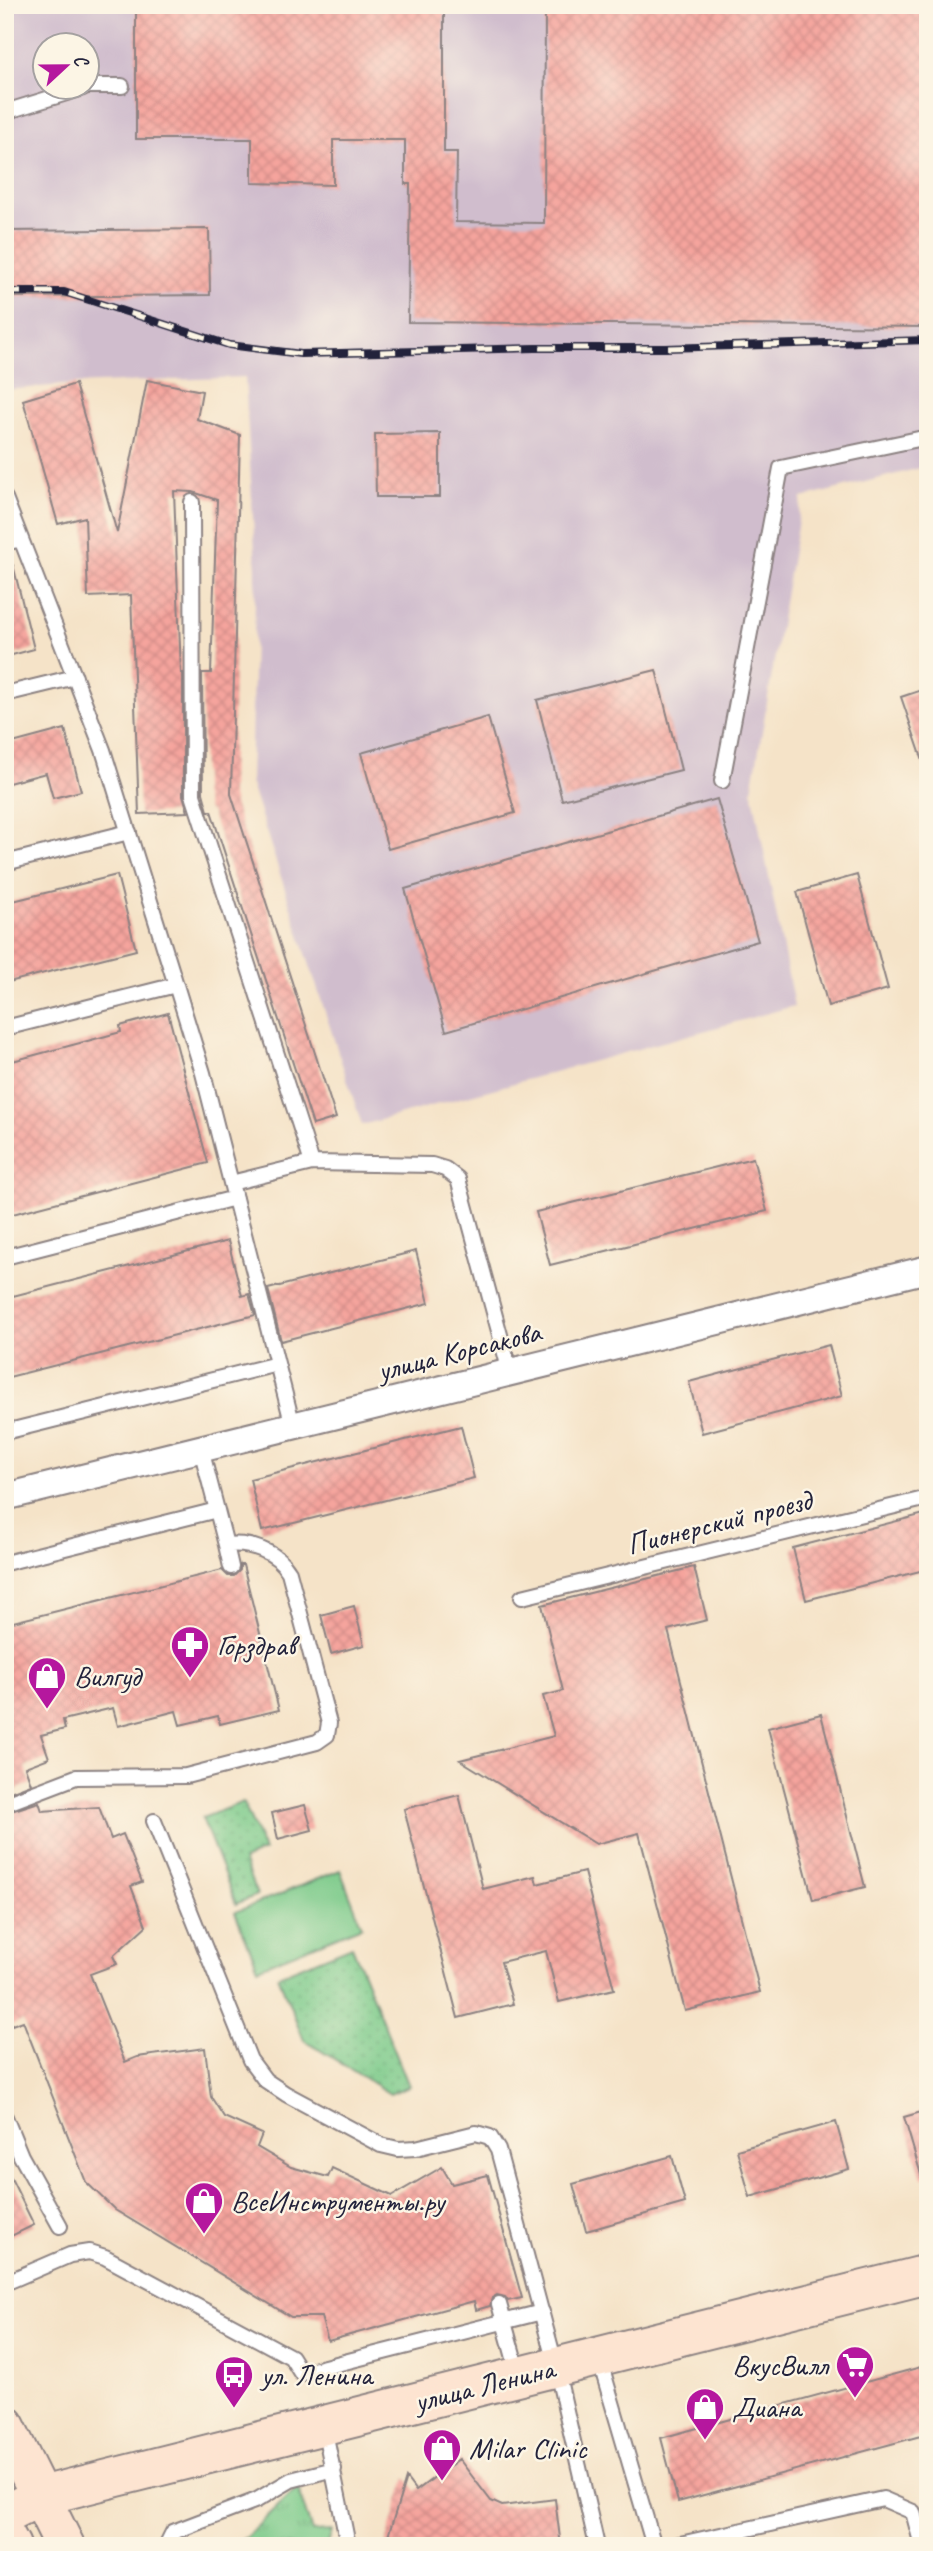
<svg xmlns="http://www.w3.org/2000/svg" width="933" height="2551" font-family="Caveat,sans-serif">
  <style>
    .industrial { fill: #d0bdcd; fill-rule: evenodd }
    .grass { fill: url(#grass-tufts); stroke: #4f7662; stroke-width: 2 }
    .park { fill: url(#park-dots); stroke: #4f7662; stroke-width: 2 }
    .pitch { fill: #7cca8a; stroke: #4f7662; stroke-width: 2 }
    .building { fill: url(#building-cross-hatch) }
    .lines { fill: none; stroke-linecap: round; stroke-linejoin: round }
    .service-casing { stroke: #8c8282; stroke-width: 18 }
    .minor-casing { stroke: #8c8282; stroke-width: 30 }
    .secondary-casing { stroke: #8c8282; stroke-width: 42 }
    .service { stroke: #fff; stroke-width: 14 }
    .minor { stroke: #fff; stroke-width: 26 }
    .secondary { stroke: #fde4d1; stroke-width: 38 }
    .rail-casing { stroke: #22223b; stroke-width: 8 }
    .rail { stroke: #fcf5e5; stroke-width: 5; stroke-dasharray: 16; stroke-linecap: butt }
    .labels { text-anchor: middle; dominant-baseline: central; stroke-width: 5; stroke-linejoin: round; paint-order: stroke }
    .street-label { font-size: 30px; fill: #22223b; stroke: #fcf5e5 }
    .poi-label { font-size: 30px; fill: #22223b; stroke: #fcf5e5; text-anchor: start }
  </style>
  <defs>
    <pattern id="grass-tufts" width="24" height="20" patternUnits="userSpaceOnUse" patternTransform="scale(1.75)"><rect width="24" height="20" fill="#7cca8a"/><path d="M3 7l-1-3M5 7V3M7 7l1-3M15 17l-1-3M17 17v-4M19 17l1-3" fill="none" stroke="#6bad78"/></pattern>
    <pattern id="park-dots" width="8" height="8" patternUnits="userSpaceOnUse" patternTransform="scale(1.75)"><rect width="8" height="8" fill="#7cca8a"/><path d="M2 2h.1M6 6h.1" fill="none" stroke="#6bad78" stroke-width="1.8" stroke-linecap="round"/></pattern>
    <pattern id="building-cross-hatch" width="8" height="8" patternUnits="userSpaceOnUse" patternTransform="scale(1.75)"><rect width="8" height="8" fill="#f5a49d"/><path d="M0 0l8 8M0 8l8-8" fill="none" stroke="#d28d88"/></pattern>
  </defs>
  <rect width="100%" height="100%" fill="#fcf5e5"/>
  <filter id="ink" filterUnits="userSpaceOnUse"><feTurbulence type="fractalNoise" baseFrequency=".0143" numOctaves="2"/><feDisplacementMap in="SourceGraphic" scale="14" xChannelSelector="R" yChannelSelector="G"/><feConvolveMatrix kernelMatrix="1 2 1 2 8 2 1 2 1" color-interpolation-filters="sRGB"/></filter>
  <filter id="wash" filterUnits="userSpaceOnUse"><feTurbulence type="fractalNoise" baseFrequency=".00686" numOctaves="4" result="noise"/><feDisplacementMap in="SourceGraphic" scale="28" xChannelSelector="R" yChannelSelector="G"/><feGaussianBlur stdDeviation="1.57" result="paint"/><feColorMatrix in="noise" values="0 0 0 0 0 0 0 0 0 0 0 0 0 0 0 0 0 1.4 0 .05"/><feComposite in="paint" operator="in"/></filter>
  <g filter="url(#wash)">
    <rect width="100%" height="100%" fill="#f5e3c8"/>
    <path class="industrial" d="M 5,5 L 928,5 L 928,466 L 802,498 L 752,790 L 794,1006 L 362,1125 L 250,782 L 256,569 L 245,377 L 75,384 L 5,390 ZM 46,46 L 88,46 L 88,88 L 46,88 Z"/>
    <path class="grass" d="M 298,2487 L 312,2532 L 332,2531 L 327,2546 L 230,2546 L 245,2538 Z"/>
    <path class="park" d="M 243,1802 L 264,1851 L 243,1860 L 257,1895 L 236,1904 L 202,1818 Z
      M 352,1946 L 409,2086 L 390,2094 L 304,2040 L 278,1976 Z"/>
    <path class="pitch" d="M 340,1870 L 362,1926 L 258,1968 L 235,1912 Z"/>
    <g id="blocks">
      <path class="building" d="M 225,5 L 444,5 L 444,152 L 457,152 L 456,222 L 544,223 L 545,5 L 928,5 L 928,327 L 408,322 L 410,184 L 405,184 L 405,140 L 333,140 L 333,185 L 252,183 L 252,139 L 136,139 L 136,10 L 225,10 Z
        M 209,229 L 210,295 L 5,297 L 5,231 Z
        M 147,380 L 202,391 L 197,419 L 240,435 L 231,794 L 336,1118 L 313,1125 L 211,811 L 208,811 L 203,793 L 202,673 L 211,673 L 217,500 L 193,492 L 174,491 L 181,673 L 183,673 L 183,795 L 188,812 L 139,814 L 131,595 L 88,597 L 85,517 L 58,524 L 23,400 L 75,384 L 117,533 Z
        M 440,433 L 440,497 L 376,497 L 375,434 Z
        M 13,565 L 34,649 L 5,657 L 5,566 Z
        M 656,670 L 681,770 L 562,800 L 537,700 Z
        M 928,688 L 928,763 L 924,764 L 901,697 Z
        M 488,717 L 515,813 L 388,849 L 361,753 Z
        M 65,729 L 81,791 L 53,798 L 46,773 L 5,784 L 5,745 Z
        M 717,799 L 758,941 L 446,1031 L 405,889 Z
        M 117,875 L 136,950 L 5,983 L 5,903 Z
        M 857,875 L 888,989 L 828,1006 L 797,892 Z
        M 168,1013 L 208,1163 L 5,1216 L 5,1063 L 121,1032 L 120,1026 Z
        M 753,1158 L 767,1211 L 550,1265 L 536,1212 Z
        M 228,1241 L 242,1296 L 249,1294 L 255,1315 L 5,1378 L 5,1298 Z
        M 416,1251 L 429,1303 L 281,1341 L 268,1289 Z
        M 829,1345 L 842,1396 L 702,1433 L 689,1382 Z
        M 461,1426 L 474,1478 L 262,1531 L 250,1479 Z
        M 928,1513 L 928,1569 L 806,1600 L 793,1548 Z
        M 240,1565 L 243,1565 L 279,1710 L 220,1724 L 218,1716 L 180,1725 L 176,1711 L 118,1726 L 113,1708 L 63,1720 L 65,1729 L 41,1735 L 49,1758 L 25,1767 L 31,1784 L 5,1794 L 5,1624 L 222,1570 L 228,1576 L 234,1576 L 240,1570 Z
        M 694,1567 L 707,1620 L 668,1630 L 760,1992 L 685,2011 L 639,1833 L 596,1844 L 460,1760 L 554,1736 L 543,1696 L 563,1691 L 542,1605 Z
        M 354,1606 L 364,1645 L 331,1654 L 321,1615 Z
        M 821,1714 L 865,1887 L 813,1900 L 768,1728 Z
        M 459,1795 L 483,1889 L 535,1876 L 537,1884 L 584,1872 L 614,1989 L 559,2002 L 546,1951 L 501,1962 L 513,2004 L 458,2018 L 404,1809 Z
        M 39,1802 L 42,1811 L 99,1807 L 111,1839 L 123,1834 L 142,1882 L 131,1886 L 146,1926 L 113,1956 L 117,1964 L 90,1974 L 125,2062 L 137,2057 L 205,2048 L 211,2097 L 224,2117 L 262,2134 L 257,2147 L 291,2167 L 328,2177 L 332,2168 L 392,2196 L 442,2167 L 452,2184 L 488,2175 L 522,2298 L 508,2301 L 505,2297 L 497,2295 L 492,2298 L 490,2306 L 476,2310 L 474,2301 L 328,2341 L 321,2317 L 291,2317 L 115,2210 L 86,2182 L 23,2021 L 12,2025 L 5,2008 L 5,1813 Z
        M 305,1805 L 312,1830 L 278,1839 L 272,1813 Z
        M 928,2110 L 928,2177 L 922,2178 L 904,2117 Z
        M 836,2122 L 849,2169 L 750,2197 L 737,2150 Z
        M 672,2156 L 685,2203 L 586,2231 L 573,2184 Z
        M 5,2166 L 34,2225 L 5,2239 Z
        M 928,2365 L 928,2434 L 678,2502 L 661,2438 Z
        M 459,2459 L 491,2501 L 502,2506 L 555,2499 L 561,2546 L 385,2546 L 406,2478 L 416,2491 Z"/>
    </g>
  </g>
  <g filter="url(#ink)">
    <use href="#blocks" fill-opacity="0" stroke="#8c8282" stroke-width="2"/>
    <g class="lines">
      <g class="service-casing">
        <path id="service" d="M 88,86 L 122,86
          M 5,112 L 83,88
          M 5,498 L 103,750 L 176,985 L 203,1073 L 293,1426
          M 192,502 L 193,795 L 312,1163 L 432,1165 L 445,1169 L 458,1179 L 510,1372
          M 5,543 L 21,539
          M 5,694 L 75,677
          M 722,781 L 781,468 L 928,437
          M 5,863 L 129,832
          M 5,1028 L 176,985
          M 231,1183 L 312,1163
          M 5,1257 L 235,1198
          M 5,1432 L 277,1364
          M 226,1545 L 231,1567
          M 5,1563 L 217,1510
          M 522,1597 L 928,1498
          M 5,1804 L 76,1777 L 186,1776 L 317,1742 L 327,1735 L 329,1723 L 289,1572 C 277,1551 249,1542 226,1545 L 201,1449
          M 154,1821 L 250,2060 L 265,2080 L 286,2094 L 381,2145 L 398,2149 L 416,2148 L 476,2133 L 490,2137 L 498,2150 L 556,2367 L 597,2546
          M 5,2117 L 21,2156 L 60,2226
          M 5,2283 L 70,2255 L 89,2252 L 105,2257 L 291,2357 L 301,2373 L 542,2312
          M 499,2304 L 519,2376
          M 599,2358 L 654,2546
          M 324,2427 L 347,2540 L 345,2546
          M 166,2546 L 173,2532 L 257,2500 L 291,2480 L 334,2469
          M 671,2546 L 883,2499 L 913,2512 L 922,2546"/>
      </g>
      <g class="minor-casing">
        <path id="minor" d="M 5,1497 L 928,1269"/>
      </g>
      <g class="secondary-casing">
        <path id="secondary" d="M 5,2425 L 65,2546
          M 5,2514 L 41,2496 L 928,2274
          M 5,2535 L 11,2546"/>
      </g>
      <use href="#service" class="service"/>
      <use href="#minor" class="minor"/>
      <use href="#secondary" class="secondary"/>
      <g class="rail-casing">
        <path id="rail" d="M 5,292 L 64,292 L 229,345 L 301,354 L 535,348 L 666,348 L 928,340"/>
      </g>
      <use href="#rail" class="rail"/>
    </g>
  </g>
  <defs>
    <g id="pharmacy-pin" transform="scale(2.0125)"><path d="M0 17L-7.5 6A9.5 9.5 0 1 1 7.5 6Z" fill="#b5179e" stroke="#fcf5e5"/><path d="M-2-6h4v4h4v4h-4v4h-4v-4h-4v-4h4Z" fill="#fff"/></g>
    <g id="shop-pin" transform="scale(2.0125)"><path d="M0 17L-7.5 6A9.5 9.5 0 1 1 7.5 6Z" fill="#b5179e" stroke="#fcf5e5"/><path d="M-5-2.5h2.3a2.7 3.5 0 0 1 5.4 0H5L5.5 6h-11ZM-1.5-2.5h3a1.5 2.3 0 0 0-3 0Z" fill="#fff"/></g>
    <g id="supermarket-pin" transform="scale(2.0125)"><path d="M0 17L-7.5 6A9.5 9.5 0 1 1 7.5 6Z" fill="#b5179e" stroke="#fcf5e5"/><path d="M-6-5.5h2.5l.6 2H6L4.5 2H-2.5L-4.4-4H-6ZM-1.5 3.2a1.3 1.3 0 1 0 .1 0ZM3 3.2a1.3 1.3 0 1 0 .1 0Z" fill="#fff"/></g>
    <g id="bus-pin" transform="scale(2.0125)"><path d="M0 17L-7.5 6A9.5 9.5 0 1 1 7.5 6Z" fill="#b5179e" stroke="#fcf5e5"/><path d="M-5-6H5V4H4V6H2V4H-2V6H-4V4H-5ZM-3.5-4V0h7V-4ZM-3.5 1.2v1.5H-2V1.2ZM2 1.2v1.5H3.5V1.2Z" fill="#fff"/></g>
  </defs>
  <g fill-rule="evenodd">
    <use href="#pharmacy-pin" x="190" y="1645"/>
    <use href="#shop-pin" x="47" y="1676"/>
    <use href="#shop-pin" x="204" y="2201"/>
    <use href="#supermarket-pin" x="855" y="2365"/>
    <use href="#bus-pin" x="234" y="2375"/>
    <use href="#shop-pin" x="705" y="2407"/>
    <use href="#shop-pin" x="442" y="2448"/>
  </g>
  <g class="labels">
    <g class="street-label">
      <text transform="translate(459 1351) rotate(-14)">улица Корсакова</text>
      <text transform="translate(719 1522) rotate(-14)">Пионерский проезд</text>
      <text transform="translate(484 2385) rotate(-14)">улица Ленина</text>
    </g>
    <g class="poi-label">
      <text x="217" y="1645">Горздрав</text>
      <text x="74" y="1676">Вилгуд</text>
      <text x="231" y="2201">ВсеИнструменты.ру</text>
      <text x="828" y="2365" text-anchor="end">ВкусВилл</text>
      <text x="261" y="2375">ул. Ленина</text>
      <text x="732" y="2407">Диана</text>
      <text x="469" y="2448">Milar Clinic</text>
    </g>
  </g>
  <rect width="933" height="2551" fill="none" stroke="#fcf5e5" stroke-width="28"/>
  <g transform="translate(66 66) rotate(68)"><circle r="33" fill="#fcf5e5" stroke="#a5a1a1" stroke-width="2"/>
  <path d="M0-5L12 26L0 18L-12 26Z" fill="#b5179e"/>
  <text y="-10" font-size="19" font-weight="bold" text-anchor="middle" fill="#22223b">С</text>
  </g>
</svg>
